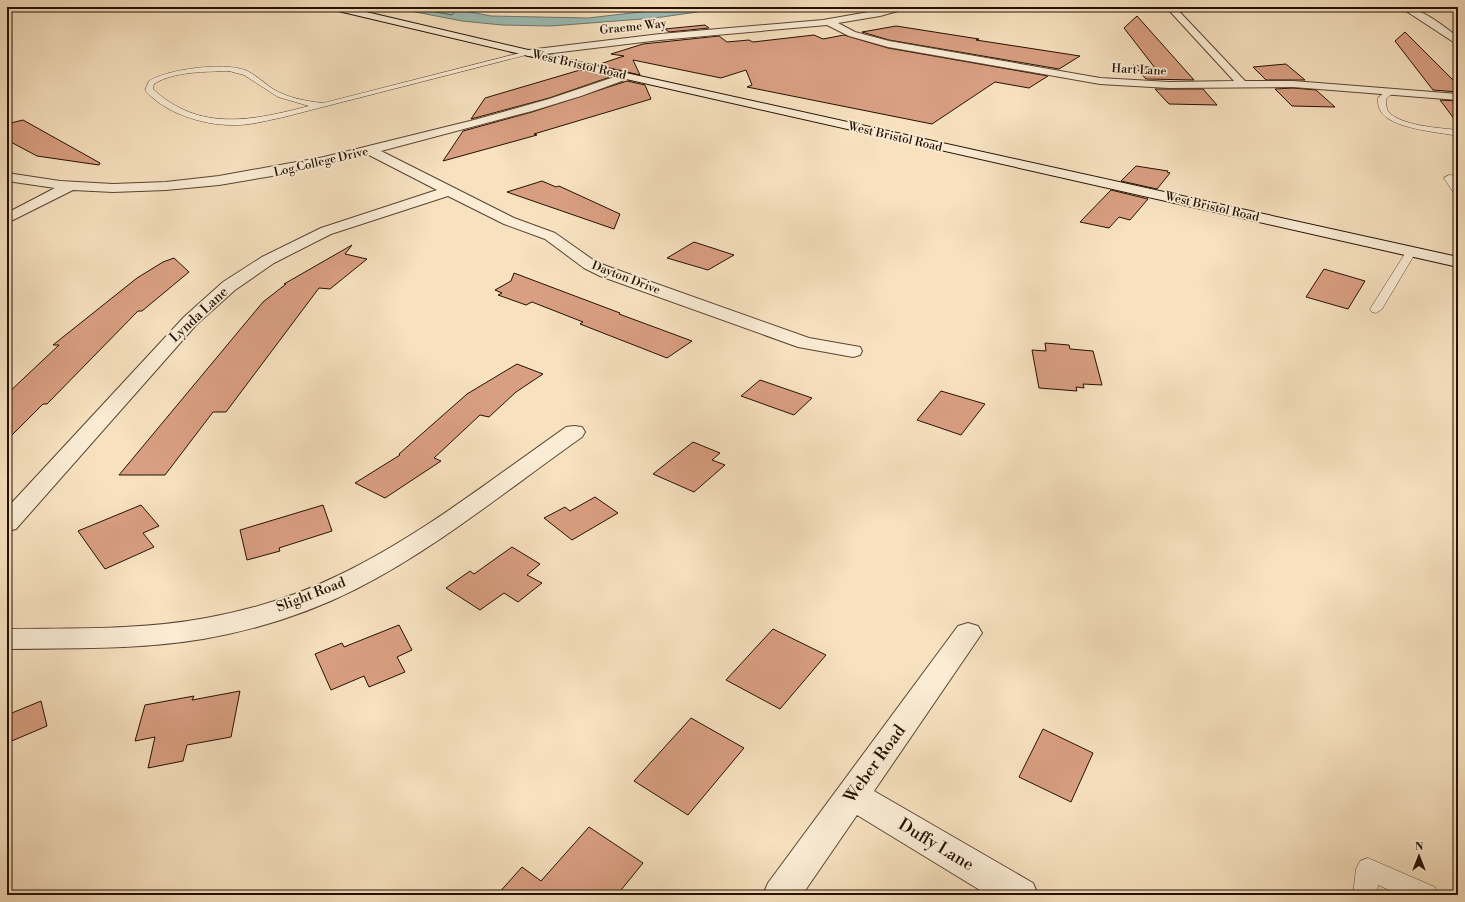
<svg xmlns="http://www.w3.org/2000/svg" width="1465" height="902" font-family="'Libre Bodoni',serif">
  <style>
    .water { fill: #9dbdb5; stroke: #6d786d }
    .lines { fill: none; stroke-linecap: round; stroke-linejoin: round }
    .shore { stroke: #61665c; stroke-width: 1 }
    .building { fill: #d99f82; stroke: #251002 }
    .service-casing { stroke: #5a4431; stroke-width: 1 }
    .minor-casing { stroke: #5a4431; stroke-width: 2 }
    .secondary-casing { stroke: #251002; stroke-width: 2 }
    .service { fill: #faecd5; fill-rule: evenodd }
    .minor { fill: #faecd5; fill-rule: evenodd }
    .secondary { fill: #faecd5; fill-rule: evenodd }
    .labels { text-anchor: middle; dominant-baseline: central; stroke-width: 3.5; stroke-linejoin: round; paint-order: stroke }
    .far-street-label { font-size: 12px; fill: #251002; stroke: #faecd5 }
    .street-label { font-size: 14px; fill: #251002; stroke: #faecd5 }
    .near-street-label { font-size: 17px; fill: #251002; stroke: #faecd5 }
  </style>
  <rect width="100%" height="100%" fill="#f7e1bf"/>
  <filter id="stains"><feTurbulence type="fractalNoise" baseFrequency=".005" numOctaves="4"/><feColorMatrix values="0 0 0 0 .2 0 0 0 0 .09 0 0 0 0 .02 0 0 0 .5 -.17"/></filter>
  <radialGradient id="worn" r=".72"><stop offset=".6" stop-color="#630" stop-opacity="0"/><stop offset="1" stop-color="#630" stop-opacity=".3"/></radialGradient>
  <path class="water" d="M 390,7 L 444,7 L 491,16 L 588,18 L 684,7 L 732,7 L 655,18 L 551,26 L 502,25 L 462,21 Z"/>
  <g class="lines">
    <path class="shore" d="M 409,7 L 452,15 L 454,13 L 452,7"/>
  </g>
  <path class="building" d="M 1137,16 L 1194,80 L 1146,79 L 1133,65 L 1155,68 L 1124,28 Z
    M 705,25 L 709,28 L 669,32 L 665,29 Z
    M 896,26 L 979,39 L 976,40 L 1080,56 L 1059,69 L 889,40 L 862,32 Z
    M 1405,32 L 1458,85 L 1458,92 L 1433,90 L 1395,41 Z
    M 814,35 L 823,39 L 844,35 L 888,48 L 1048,76 L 1029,88 L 995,82 L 932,124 L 747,87 L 752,85 L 746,70 L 721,78 L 633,60 L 640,75 L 597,65 L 624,56 L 611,54 L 643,44 L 719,36 L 727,42 L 749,40 L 753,42 Z
    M 1286,64 L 1305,80 L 1266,80 L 1253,67 Z
    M 580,70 L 610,77 L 549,98 L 471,119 L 485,98 Z
    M 627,81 L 645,85 L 651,99 L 534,134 L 537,135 L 443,161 L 463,131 L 532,112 Z
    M 1293,88 L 1316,90 L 1335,107 L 1292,106 L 1275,89 Z
    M 1155,89 L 1203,89 L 1217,105 L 1169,104 Z
    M 1440,100 L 1458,101 L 1458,124 Z
    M 23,120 L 100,163 L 99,165 L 37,156 L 7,140 L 7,124 Z
    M 1136,166 L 1168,171 L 1167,172 L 1170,173 L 1157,189 L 1121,181 Z
    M 542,181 L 556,187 L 559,186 L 620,214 L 614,229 L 507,192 Z
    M 1111,190 L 1148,199 L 1130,220 L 1119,217 L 1109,228 L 1080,222 Z
    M 694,242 L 734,255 L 708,270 L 667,258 Z
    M 352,245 L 345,254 L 367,259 L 330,289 L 319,288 L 226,412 L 213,412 L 165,475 L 119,475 L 263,302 L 286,284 L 284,284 Z
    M 174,258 L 189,272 L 142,311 L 138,311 L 47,404 L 43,404 L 7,440 L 7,394 L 59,345 L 53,345 L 137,278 L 163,262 Z
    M 1324,269 L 1365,281 L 1348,309 L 1306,297 Z
    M 514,273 L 620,313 L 619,314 L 692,341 L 667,358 L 580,324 L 583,322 L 532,302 L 526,305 L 498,295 L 502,293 L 495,290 L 511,281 Z
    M 1045,343 L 1069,345 L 1070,349 L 1093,351 L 1102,385 L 1083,384 L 1084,388 L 1076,387 L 1077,391 L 1039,388 L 1032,350 L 1046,351 Z
    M 517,364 L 543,374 L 516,392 L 489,417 L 480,415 L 434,458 L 441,461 L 385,498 L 355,483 L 400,455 L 399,454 L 467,394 Z
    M 760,380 L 812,398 L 794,415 L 741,396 Z
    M 941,391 L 985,404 L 961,435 L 917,420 Z
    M 693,442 L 720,453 L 712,460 L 725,465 L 694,492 L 653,474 Z
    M 595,497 L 618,513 L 572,540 L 544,518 L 565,507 L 570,511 Z
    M 141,505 L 159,526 L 143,533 L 154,547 L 105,569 L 78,531 Z
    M 323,505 L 332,531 L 279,548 L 280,551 L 247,560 L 240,530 Z
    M 512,547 L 540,564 L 527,575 L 542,583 L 518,602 L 504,593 L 480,610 L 446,588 L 470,571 L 474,574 Z
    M 399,625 L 412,650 L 397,657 L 405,672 L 369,687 L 364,676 L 331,690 L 315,654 L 342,643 L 344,647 Z
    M 773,629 L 826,655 L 780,709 L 726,680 Z
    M 240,691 L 231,737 L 187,745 L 183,761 L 148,768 L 155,737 L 135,741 L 145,705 L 194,696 L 192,700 Z
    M 41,701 L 47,726 L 7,743 L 7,715 Z
    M 691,718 L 744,748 L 688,815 L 634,781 Z
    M 1043,729 L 1093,753 L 1071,802 L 1019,777 Z
    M 589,827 L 643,863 L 617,895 L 497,895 L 522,867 L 541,881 Z"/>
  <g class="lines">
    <g class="service-casing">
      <path id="service" d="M 528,51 L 531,53 L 530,54 L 280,118 C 264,121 248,126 231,125 C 203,125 164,113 145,90 L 149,81 C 168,69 223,62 245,70 C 255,74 264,83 273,89 C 288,98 305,101 323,103 ZM 229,71 L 244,75 L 278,97 L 309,106 C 254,120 200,133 153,89 L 154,84 C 174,71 206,72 229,71 Z
        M 1388,89 L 1395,91 L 1386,99 C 1386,103 1386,107 1388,111 C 1399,126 1441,128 1458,130 L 1458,136 C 1439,132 1389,129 1380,110 C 1378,107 1378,102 1378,98 Z
        M 1449,175 L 1458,176 L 1458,182 L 1456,182 L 1458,185 L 1458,196 L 1455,195 L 1444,178 Z
        M 1411,249 L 1416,252 L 1382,309 L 1376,313 L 1372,312 L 1370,309 L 1406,252 Z
        M 1368,858 L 1435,887 L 1438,895 L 1400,895 L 1378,885 L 1377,895 L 1353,895 L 1356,869 L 1360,861 Z"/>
    </g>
    <g class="minor-casing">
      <path id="minor" d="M 897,7 L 912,7 L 880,16 L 838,23 L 855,32 L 889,41 L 1100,78 L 1169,82 L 1234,81 L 1166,7 L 1175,7 L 1245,81 L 1293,81 L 1458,94 L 1458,100 L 1293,87 L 1169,88 L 1100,84 L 888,47 L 849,36 L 827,25 L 660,40 L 528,56 L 523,53 L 528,50 L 660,34 L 823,20 Z
        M 1400,7 C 1421,7 1442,25 1458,37 L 1458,45 Z
        M 626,73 L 631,76 L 630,78 L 581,96 L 532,111 L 381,151 L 514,218 L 555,233 L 596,262 L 612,268 L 809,338 L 860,347 L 862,351 L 860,355 L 853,357 L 798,347 L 600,276 L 584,268 L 545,239 L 504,224 L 448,196 L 331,234 L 274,263 L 235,290 L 196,325 L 16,529 L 7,531 L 7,508 L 184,317 L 223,282 L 262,257 L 321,228 L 437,190 L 367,154 L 272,176 L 219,185 L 166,190 L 113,192 L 73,190 L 7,223 L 7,213 L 55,188 L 7,181 L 7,173 L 60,181 L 113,184 L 166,182 L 219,176 L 324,157 L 474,120 L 549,99 Z
        M 574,426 L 582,427 L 585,432 L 582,437 C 508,489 437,548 356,589 C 309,613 255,630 203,639 C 138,650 72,648 7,649 L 7,629 C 73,628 141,630 206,618 C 251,610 296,596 337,576 C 419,537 492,479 566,427 Z
        M 968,623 L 978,626 L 982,633 L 874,791 L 1033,883 L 1038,895 L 988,895 L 857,815 L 802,895 L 763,895 L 768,883 L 958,626 Z"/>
    </g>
    <g class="secondary-casing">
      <path id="secondary" d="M 330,7 L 345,7 L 626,73 L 1458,257 L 1458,267 L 626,79 L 334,10 Z"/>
    </g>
    <use href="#service" class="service"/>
    <use href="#minor" class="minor"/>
    <use href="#secondary" class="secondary"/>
  </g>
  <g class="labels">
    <g class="far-street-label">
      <text transform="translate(633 27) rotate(-6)">Graeme Way</text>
      <text transform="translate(579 65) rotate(13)">West Bristol Road</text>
      <text transform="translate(1139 70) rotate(3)">Hart Lane</text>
      <text transform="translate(895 137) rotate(13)">West Bristol Road</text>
      <text transform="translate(321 162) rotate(-13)">Log College Drive</text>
      <text transform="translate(1212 207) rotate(13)">West Bristol Road</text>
      <text transform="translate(626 278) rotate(21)">Dayton Drive</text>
    </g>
    <g class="street-label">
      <text transform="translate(199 315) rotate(-43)">Lynda Lane</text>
      <text transform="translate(311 595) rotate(-21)">Slight Road</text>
    </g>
    <g class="near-street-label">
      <text transform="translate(875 764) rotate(-54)">Weber Road</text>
      <text transform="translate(936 845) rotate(31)">Duffy Lane</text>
    </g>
  </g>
  <rect width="1465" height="902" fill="none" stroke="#f7e1bf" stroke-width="24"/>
  <rect x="8" y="8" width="1449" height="886" fill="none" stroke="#251002" stroke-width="2"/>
  <rect x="12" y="12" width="1441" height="878" fill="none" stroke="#251002"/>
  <g transform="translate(1419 856)" stroke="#faecd5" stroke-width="3" paint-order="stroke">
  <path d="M0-3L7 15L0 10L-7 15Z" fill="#251002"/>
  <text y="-6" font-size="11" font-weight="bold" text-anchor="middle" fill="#251002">N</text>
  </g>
  <rect width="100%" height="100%" filter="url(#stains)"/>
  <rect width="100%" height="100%" fill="url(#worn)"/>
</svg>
